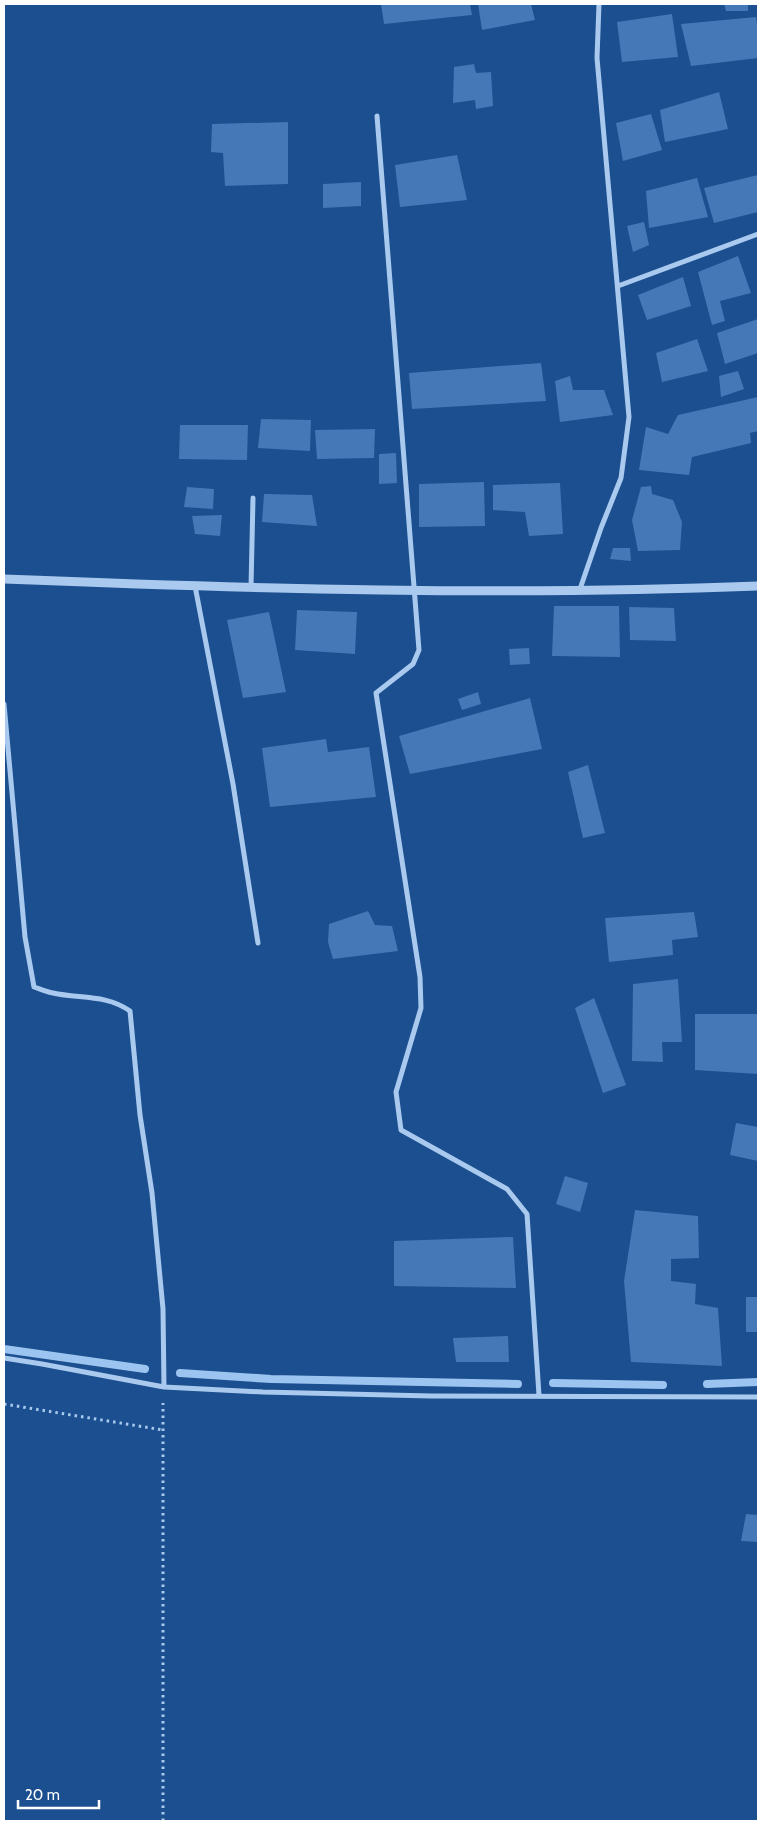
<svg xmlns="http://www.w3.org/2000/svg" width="762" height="1825" font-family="Cabin,sans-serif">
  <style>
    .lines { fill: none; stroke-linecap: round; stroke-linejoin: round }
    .stream { stroke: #9cc4f0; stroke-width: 8 }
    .building { fill: #4478b7 }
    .path { stroke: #a9c9ee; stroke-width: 3; stroke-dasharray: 2.5 4; stroke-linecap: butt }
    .minor { stroke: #a9c9ee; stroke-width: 5 }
    .tertiary { stroke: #a9c9ee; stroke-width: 9 }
  </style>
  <rect width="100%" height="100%" fill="#1b4f8f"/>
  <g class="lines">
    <path class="stream" d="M 4,1349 L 145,1369
      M 180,1373 L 271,1379 L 518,1384
      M 553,1383 L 663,1385
      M 707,1384 L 758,1382"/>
  </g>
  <path class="building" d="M 381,4 L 470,4 L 472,15 L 384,24 Z
    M 478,4 L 531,4 L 535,20 L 482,30 Z
    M 724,4 L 748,4 L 748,11 L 726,11 Z
    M 672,14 L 678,57 L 622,62 L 617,22 Z
    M 756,17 L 758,31 L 758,58 L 691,66 L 681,24 Z
    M 474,64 L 476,73 L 491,72 L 493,106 L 476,109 L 475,100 L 453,103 L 454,67 Z
    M 719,92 L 728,129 L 665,142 L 660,110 Z
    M 651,114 L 662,150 L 623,161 L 616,123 Z
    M 288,122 L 288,184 L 225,186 L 223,153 L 211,152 L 212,124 Z
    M 457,155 L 467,200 L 400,207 L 395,165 Z
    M 758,175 L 758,212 L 714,223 L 704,188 Z
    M 697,178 L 708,217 L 649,228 L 646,191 Z
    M 361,182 L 361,206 L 323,208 L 323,184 Z
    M 644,222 L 649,245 L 633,252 L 627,226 Z
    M 738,256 L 751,293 L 720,301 L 725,321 L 712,325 L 698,272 Z
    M 683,277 L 691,306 L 647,320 L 638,295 Z
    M 758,319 L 758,353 L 725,364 L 717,333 Z
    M 697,339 L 708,371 L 662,382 L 656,353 Z
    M 541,363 L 546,401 L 412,409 L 409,373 Z
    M 738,371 L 744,389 L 721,397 L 719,376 Z
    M 570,376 L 573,390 L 604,390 L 613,415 L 560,422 L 555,381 Z
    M 758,397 L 758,431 L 750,433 L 751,443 L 692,457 L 689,475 L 639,470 L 646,427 L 668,434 L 678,415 Z
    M 261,419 L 311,420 L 310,451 L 258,448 Z
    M 180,425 L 248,425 L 247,460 L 179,459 Z
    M 375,429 L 374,458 L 317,459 L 315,430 Z
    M 396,453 L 397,483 L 379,484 L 379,454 Z
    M 484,482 L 485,526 L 419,527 L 419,484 Z
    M 560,483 L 563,534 L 529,536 L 525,512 L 493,510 L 493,485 Z
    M 651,486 L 652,494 L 673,500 L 682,522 L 680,550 L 638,551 L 632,520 L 641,487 Z
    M 187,487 L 214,489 L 213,509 L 184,507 Z
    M 264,494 L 312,495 L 317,526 L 262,522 Z
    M 222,515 L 220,536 L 195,534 L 192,516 Z
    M 613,548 L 630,548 L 631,561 L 610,559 Z
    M 554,606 L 619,606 L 620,657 L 552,656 Z
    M 629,607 L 674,608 L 676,641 L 630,640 Z
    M 297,610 L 357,612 L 355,654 L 295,650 Z
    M 269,612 L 286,692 L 243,698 L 227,620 Z
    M 529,648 L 530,664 L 510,665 L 509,649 Z
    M 478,692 L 481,704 L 462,710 L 458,699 Z
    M 530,698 L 542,749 L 410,774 L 399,736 Z
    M 326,739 L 328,752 L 369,747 L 376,797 L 270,807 L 262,748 Z
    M 588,765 L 605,833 L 583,838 L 568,772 Z
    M 368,911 L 375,925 L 392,926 L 398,951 L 333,959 L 328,942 L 329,924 Z
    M 694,912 L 698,937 L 672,940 L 673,955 L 609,962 L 605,918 Z
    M 678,979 L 682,1042 L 662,1042 L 663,1062 L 632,1061 L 633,984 Z
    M 594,998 L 626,1085 L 603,1093 L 575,1008 Z
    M 695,1014 L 758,1014 L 758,1074 L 695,1070 Z
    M 736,1123 L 758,1127 L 758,1161 L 730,1155 Z
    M 565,1176 L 588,1183 L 580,1212 L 556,1204 Z
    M 635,1210 L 698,1216 L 699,1258 L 671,1259 L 671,1281 L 696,1284 L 695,1304 L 718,1308 L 722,1366 L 631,1362 L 624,1281 Z
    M 513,1237 L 516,1288 L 394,1286 L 394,1241 Z
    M 746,1297 L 758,1297 L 758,1332 L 746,1332 Z
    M 508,1336 L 509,1362 L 456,1362 L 453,1338 Z
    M 746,1514 L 758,1515 L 758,1542 L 741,1541 Z"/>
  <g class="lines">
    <path class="path" d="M 4,1404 L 163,1430
      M 163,1821 L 163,1403"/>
    <path class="minor" d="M 377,116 L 419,650 L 413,664 L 376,693 L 420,977 L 421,1008 L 396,1092 L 401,1130 L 507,1189 L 527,1214 L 539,1395
      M 618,286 L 758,234
      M 195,586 L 233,784 L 258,943
      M 251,587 L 253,498
      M 580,589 L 601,528 L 621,478 L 629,417 L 597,58 L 599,4
      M 4,704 L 25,937 L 34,987 C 40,989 46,992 53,993 C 79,999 106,994 130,1011 L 140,1115 L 152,1193 L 163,1309 L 164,1387
      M 4,1358 L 42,1364 L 164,1387 L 263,1392 L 431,1396 L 758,1397"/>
    <path class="tertiary" d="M 4,579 C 255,589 507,596 758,586"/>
  </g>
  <rect width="762" height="1825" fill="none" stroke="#ffffff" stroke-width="10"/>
  <path d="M18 1800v8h81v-8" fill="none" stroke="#ffffff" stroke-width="2.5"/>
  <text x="25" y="1800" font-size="15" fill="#ffffff" stroke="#1b4f8f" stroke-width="4" paint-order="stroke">20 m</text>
</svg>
